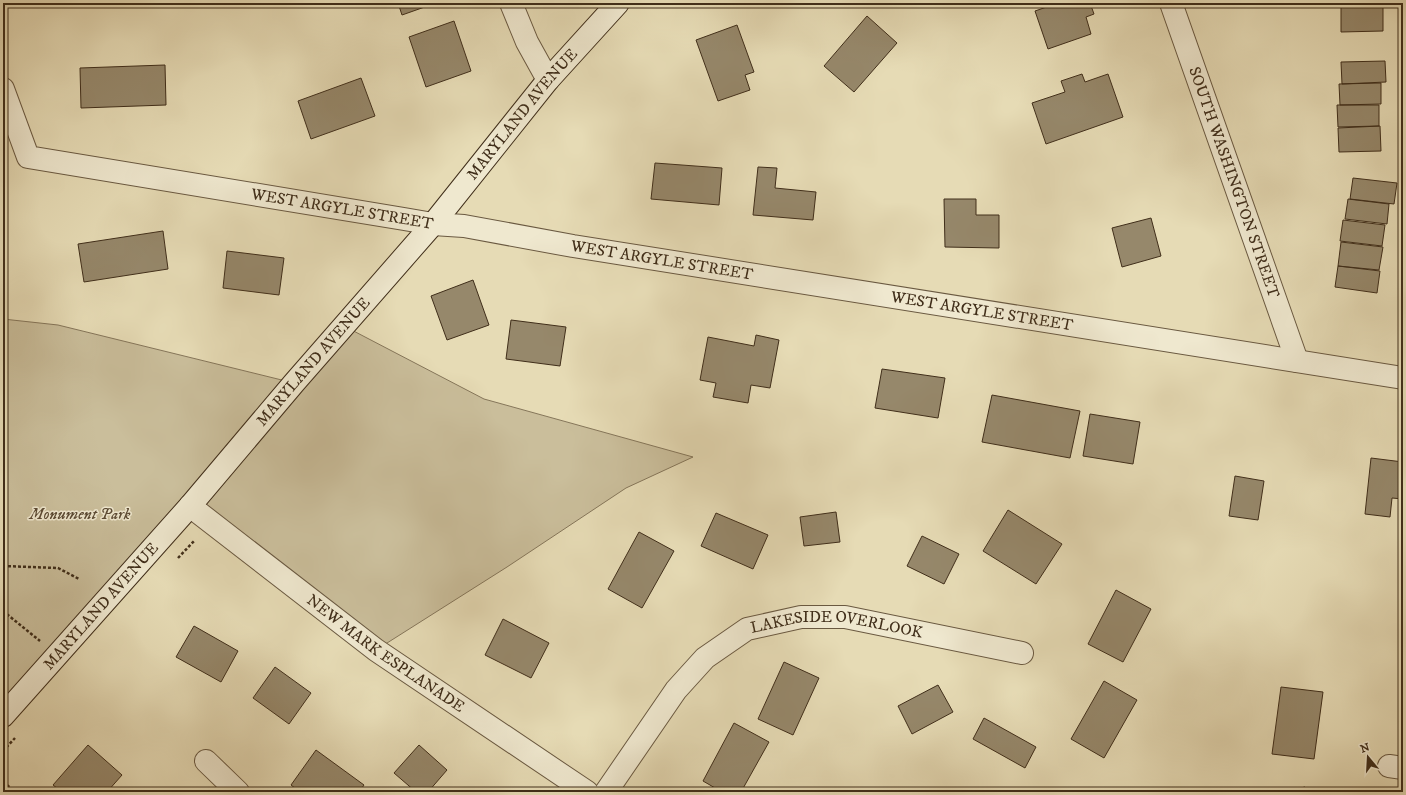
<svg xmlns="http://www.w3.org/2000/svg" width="1406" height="795" font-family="'IM FELL DW Pica',serif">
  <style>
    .green { fill: #cabe9b; stroke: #85765a }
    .building { fill: #96886b; stroke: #402e1a }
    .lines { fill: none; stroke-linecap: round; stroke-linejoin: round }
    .street-casing { stroke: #6a5941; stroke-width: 24 }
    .secondary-casing { stroke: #402e1a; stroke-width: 24 }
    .path { stroke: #402e1a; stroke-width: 2.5; stroke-dasharray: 3 2; stroke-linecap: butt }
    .street { stroke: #efe8cf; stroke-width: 22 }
    .secondary { stroke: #efe8cf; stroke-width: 22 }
    .labels { text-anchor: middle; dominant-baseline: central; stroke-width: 3; stroke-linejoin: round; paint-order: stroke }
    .street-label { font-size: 16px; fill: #402e1a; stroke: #efe8cf }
    .park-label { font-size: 16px; font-style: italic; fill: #5c4b34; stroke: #efe8cf }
  </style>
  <rect width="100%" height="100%" fill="#e6dbb5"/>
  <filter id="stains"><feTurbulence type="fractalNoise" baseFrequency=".005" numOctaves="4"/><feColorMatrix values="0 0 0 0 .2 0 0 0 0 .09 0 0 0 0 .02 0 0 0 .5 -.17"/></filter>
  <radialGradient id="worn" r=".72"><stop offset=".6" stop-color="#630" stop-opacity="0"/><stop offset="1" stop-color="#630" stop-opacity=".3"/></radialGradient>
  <path class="green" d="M 3,319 L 58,325 L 294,383 L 344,326 L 484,399 L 693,457 L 626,488 L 507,567 L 376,650 L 190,507 L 3,716 Z"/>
  <path class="building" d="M 398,3 L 436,3 L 402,15 Z
    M 1058,3 L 1090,3 L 1094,14 L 1086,17 L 1091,34 L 1048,49 L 1035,11 Z
    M 1337,3 L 1379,3 L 1379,6 L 1337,7 Z
    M 1383,6 L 1383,31 L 1341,32 L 1341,7 Z
    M 867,16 L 897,43 L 854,92 L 824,66 Z
    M 454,21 L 471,71 L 426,87 L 409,37 Z
    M 737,25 L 754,72 L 745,75 L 750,90 L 718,101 L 696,40 Z
    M 1385,61 L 1386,82 L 1342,84 L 1341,62 Z
    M 165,65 L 166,105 L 81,108 L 80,68 Z
    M 1082,74 L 1085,82 L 1108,74 L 1123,117 L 1046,144 L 1032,103 L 1065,92 L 1061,81 Z
    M 361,78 L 375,116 L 311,139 L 298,101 Z
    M 1381,83 L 1381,104 L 1340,105 L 1339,84 Z
    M 1337,105 L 1379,105 L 1379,126 L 1338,127 Z
    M 1380,126 L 1381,151 L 1339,152 L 1338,128 Z
    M 655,163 L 722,168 L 719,205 L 651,199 Z
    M 758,167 L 777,168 L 775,188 L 816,192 L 813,220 L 753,215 Z
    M 1353,178 L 1397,183 L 1394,204 L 1350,199 Z
    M 944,199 L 976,199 L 976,215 L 999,215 L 999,248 L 945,247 Z
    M 1348,199 L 1389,204 L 1387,224 L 1345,219 Z
    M 1151,218 L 1161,256 L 1122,267 L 1112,228 Z
    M 1343,220 L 1385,225 L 1382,246 L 1340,241 Z
    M 163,231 L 168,269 L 84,282 L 78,244 Z
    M 1341,242 L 1383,247 L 1379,270 L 1338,266 Z
    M 227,251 L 284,258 L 279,295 L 223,288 Z
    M 1338,266 L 1380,271 L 1377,293 L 1335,287 Z
    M 473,280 L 489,325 L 447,340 L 431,296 Z
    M 511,320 L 566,327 L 560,366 L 506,359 Z
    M 756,335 L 779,340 L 770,388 L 751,385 L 748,403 L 713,397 L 716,383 L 700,380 L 708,337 L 754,346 Z
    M 882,369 L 945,378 L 938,418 L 875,408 Z
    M 992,395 L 1080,411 L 1070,458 L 982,442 Z
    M 1090,414 L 1140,422 L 1133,464 L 1083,456 Z
    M 1371,458 L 1403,462 L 1403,499 L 1392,498 L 1390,517 L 1365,514 Z
    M 1235,476 L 1264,481 L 1258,520 L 1229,516 Z
    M 1008,510 L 1062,544 L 1036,584 L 983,551 Z
    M 836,512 L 840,542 L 804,546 L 800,517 Z
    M 716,513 L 768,535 L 753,569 L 701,546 Z
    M 639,532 L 674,551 L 642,608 L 608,589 Z
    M 922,536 L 959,554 L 944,584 L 907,566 Z
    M 1116,590 L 1151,609 L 1123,662 L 1088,644 Z
    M 503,619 L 549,643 L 531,678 L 485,655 Z
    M 194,626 L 238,651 L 221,682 L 176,657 Z
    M 784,662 L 819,678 L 793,735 L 758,719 Z
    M 275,667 L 311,693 L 289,724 L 253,698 Z
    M 1104,681 L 1137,700 L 1104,758 L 1071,739 Z
    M 938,685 L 953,712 L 912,734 L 898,706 Z
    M 1281,687 L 1323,692 L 1314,759 L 1272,754 Z
    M 984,718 L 1036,747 L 1025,768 L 973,739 Z
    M 734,723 L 769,742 L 741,792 L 722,792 L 703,781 Z
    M 88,745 L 122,775 L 107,792 L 62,792 L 53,785 Z
    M 419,745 L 447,770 L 428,792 L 416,792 L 394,773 Z
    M 316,750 L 364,785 L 359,792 L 300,792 L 291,785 Z
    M 1305,787 L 1306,792 L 1283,792 Z"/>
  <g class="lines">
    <g class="street-casing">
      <g id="street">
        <path d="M 511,3 L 527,42 L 548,80"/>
        <path id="s1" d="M 1171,3 L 1297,361"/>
        <path id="s2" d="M 3,89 L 28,157 L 404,219 L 433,224 L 464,226 L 573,246 L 1403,378"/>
        <path id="s3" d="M 190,506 L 376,650 L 587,792"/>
        <path d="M 206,761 L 238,792"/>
        <path d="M 1389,766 L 1403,768"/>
        <path id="s4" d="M 606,792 L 676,690 L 705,658 L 747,629 L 801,617 L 845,617 L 1022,653"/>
      </g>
    </g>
    <g class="secondary-casing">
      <g id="secondary">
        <path id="s5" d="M 3,716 L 190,506 L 294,383 L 433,224 L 548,80 L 618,3"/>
      </g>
    </g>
    <path class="path" d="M 178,558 L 195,540
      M 3,566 L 58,568 L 79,579
      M 3,611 L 40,641
      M 3,751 L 15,738
      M 3,782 L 16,792"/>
    <use href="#street" class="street"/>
    <use href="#secondary" class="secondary"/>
  </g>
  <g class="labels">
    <g class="street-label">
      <text stroke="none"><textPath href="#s5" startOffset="795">MARYLAND AVENUE</textPath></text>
      <text stroke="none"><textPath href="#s1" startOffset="190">SOUTH WASHINGTON STREET</textPath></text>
      <text stroke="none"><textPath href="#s2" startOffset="391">WEST ARGYLE STREET</textPath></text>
      <text stroke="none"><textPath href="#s2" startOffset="715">WEST ARGYLE STREET</textPath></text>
      <text stroke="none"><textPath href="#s2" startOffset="1039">WEST ARGYLE STREET</textPath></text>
      <text stroke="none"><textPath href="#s5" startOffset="471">MARYLAND AVENUE</textPath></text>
      <text stroke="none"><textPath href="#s5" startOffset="147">MARYLAND AVENUE</textPath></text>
      <text stroke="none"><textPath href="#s4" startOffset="309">LAKESIDE OVERLOOK</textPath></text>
      <text stroke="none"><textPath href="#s3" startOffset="245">NEW MARK ESPLANADE</textPath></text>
    </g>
    <g class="park-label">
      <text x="80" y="514">Monument Park</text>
    </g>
  </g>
  <rect width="1406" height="795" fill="none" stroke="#e6dbb5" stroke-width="16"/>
  <rect x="4" y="4" width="1398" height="787" fill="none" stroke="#402e1a" stroke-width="2"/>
  <rect x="8" y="8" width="1390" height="779" fill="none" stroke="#402e1a"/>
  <g transform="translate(1368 757) rotate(342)" stroke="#efe8cf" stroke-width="3" paint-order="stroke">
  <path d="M0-3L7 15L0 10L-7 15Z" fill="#402e1a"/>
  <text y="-6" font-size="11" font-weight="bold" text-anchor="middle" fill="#402e1a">N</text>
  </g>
  <rect width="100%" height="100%" filter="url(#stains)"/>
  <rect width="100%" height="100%" fill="url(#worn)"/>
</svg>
